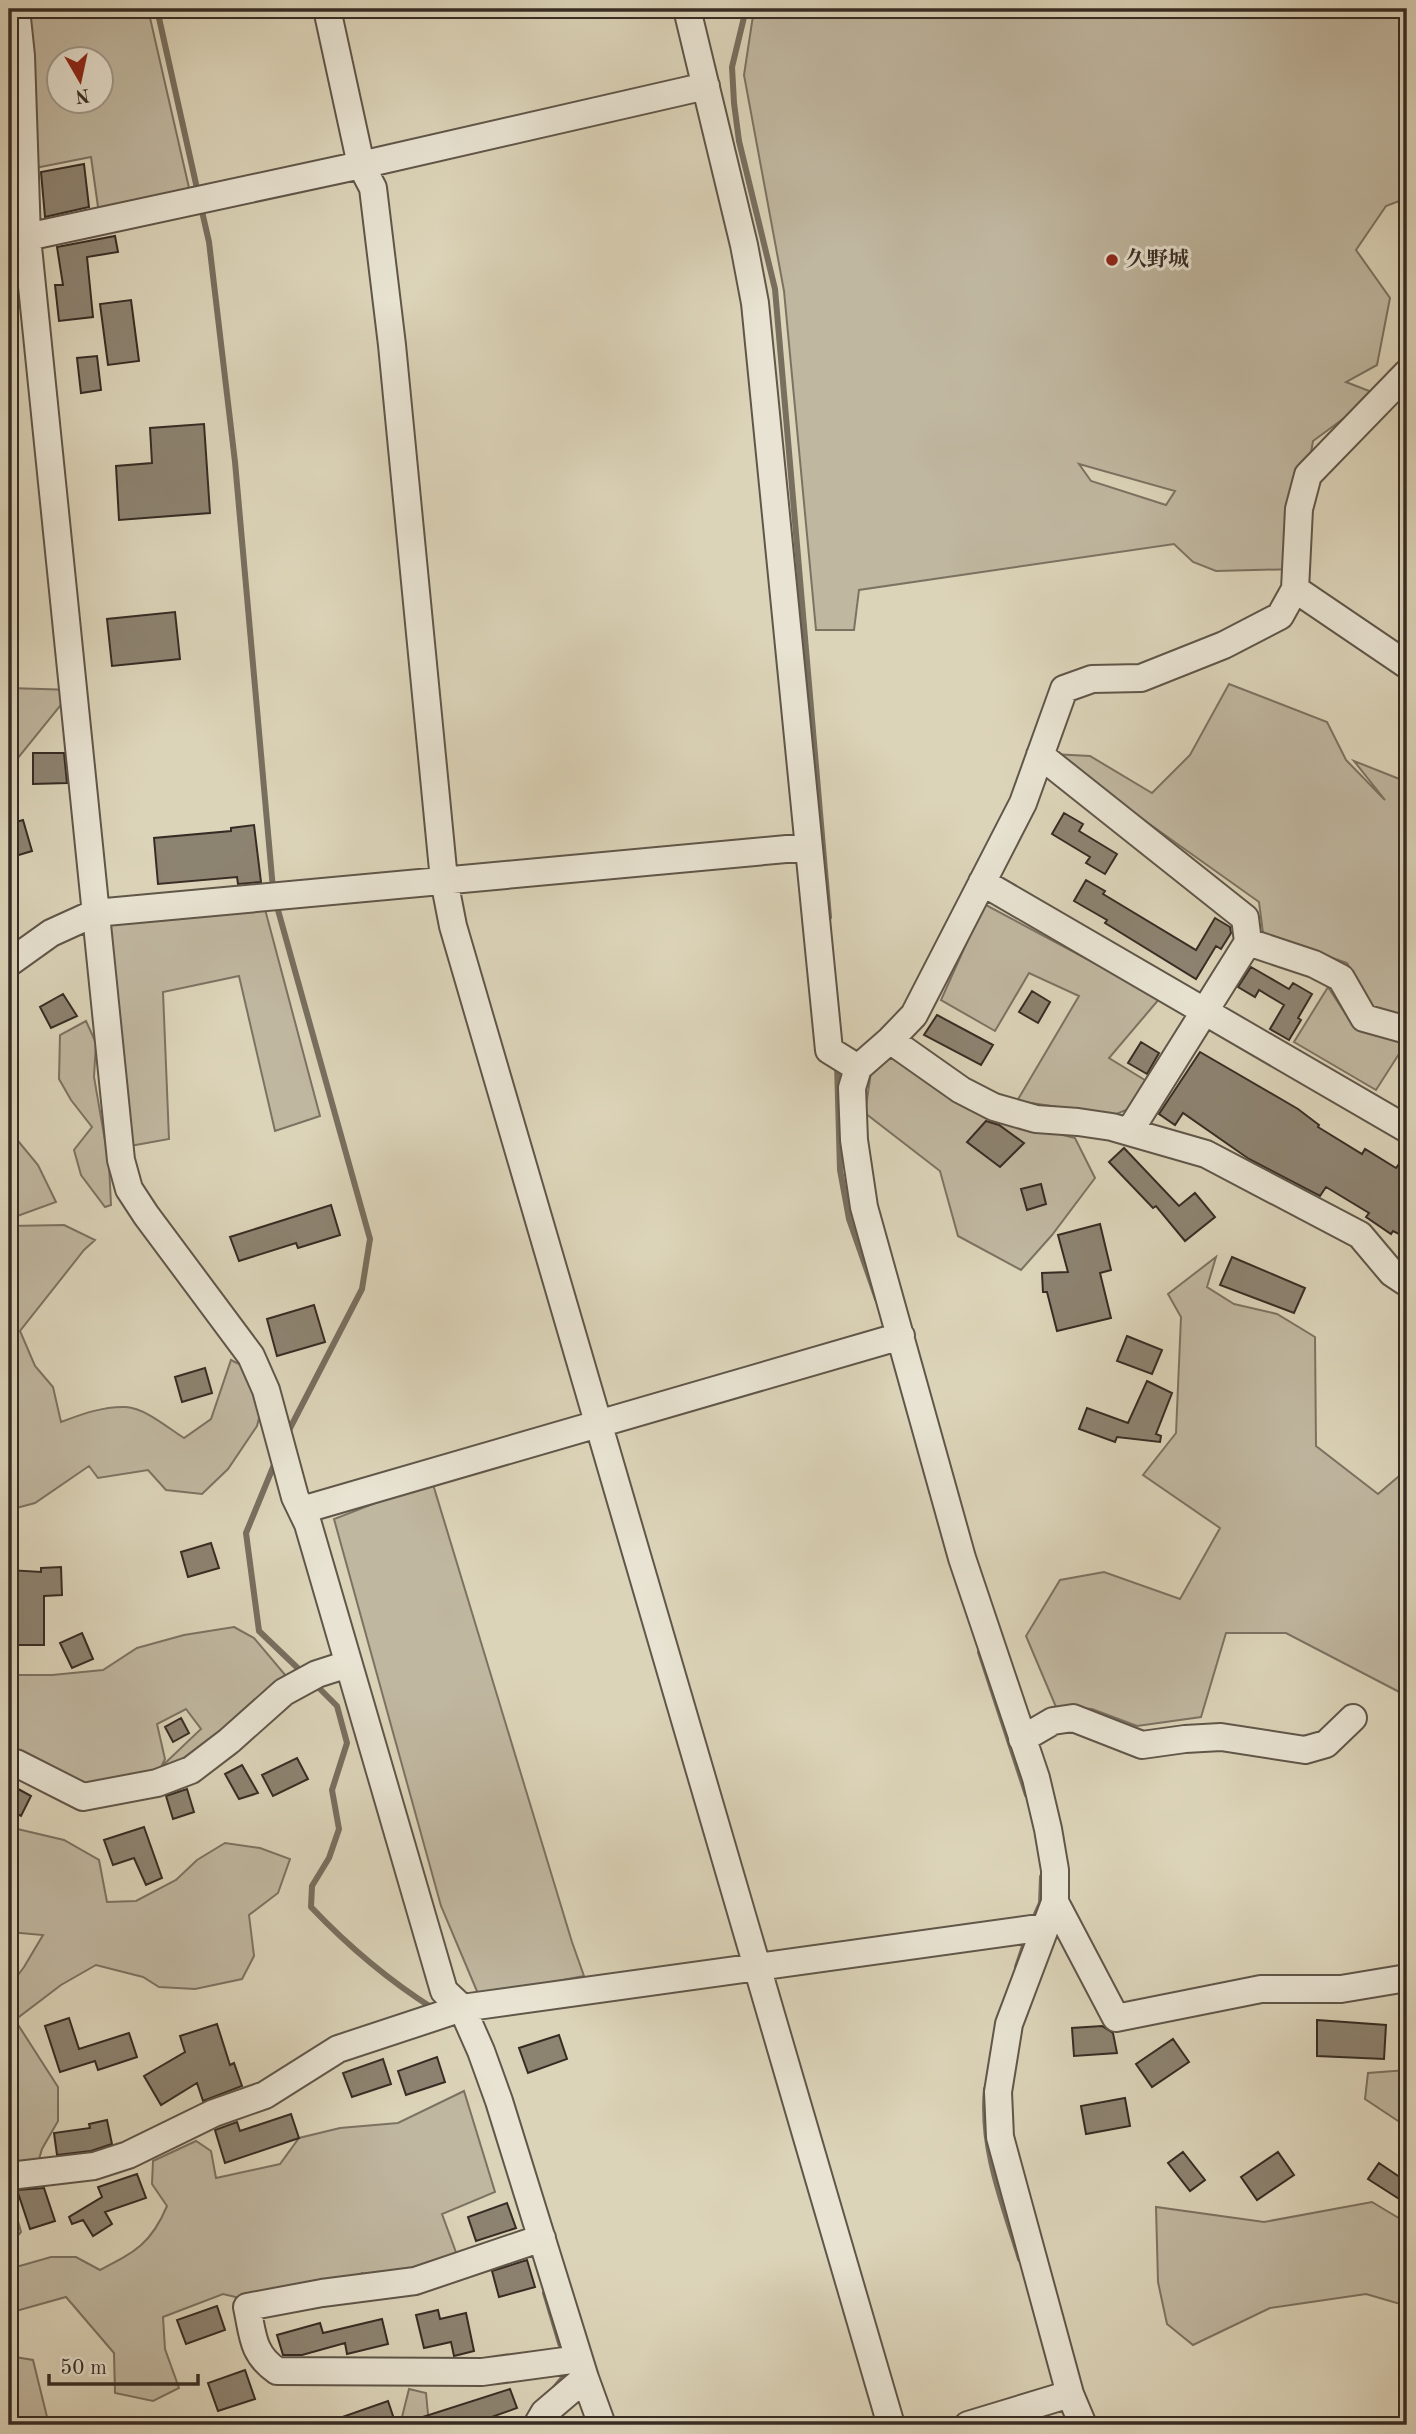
<svg xmlns="http://www.w3.org/2000/svg" width="1416" height="2434" font-family="'Old Standard TT','Noto Serif JP',serif">
  <style>
    .green { fill: #c0b7a0; stroke: #7c7262; stroke-width: 2; fill-rule: evenodd }
    .lines { fill: none; stroke-linecap: round; stroke-linejoin: round }
    .stream { stroke: #786f5f; stroke-width: 6 }
    .building { fill: #8d8371; stroke: #372c24; stroke-width: 2 }
    .minor-casing { stroke: #605649; stroke-width: 30 }
    .minor { stroke: #e8e3d2; stroke-width: 26 }
    .poi-dot { fill: #8f2418; stroke: #e8e3d2; stroke-width: 2.5 }
    .labels { text-anchor: middle; dominant-baseline: central; stroke-width: 6; stroke-linejoin: round; paint-order: stroke }
    .poi-label { font-size: 21px; font-weight: bold; fill: #372c24; stroke: #e8e3d2; text-anchor: start }
  </style>
  <rect width="100%" height="100%" fill="#dcd4b9"/>
  <filter id="stains"><feTurbulence type="fractalNoise" baseFrequency=".00286" numOctaves="4"/><feColorMatrix values="0 0 0 0 .2 0 0 0 0 .09 0 0 0 0 .02 0 0 0 .5 -.17"/></filter>
  <radialGradient id="worn" r=".72"><stop offset=".6" stop-color="#630" stop-opacity="0"/><stop offset="1" stop-color="#630" stop-opacity=".3"/></radialGradient>
  <path class="green" d="M 16,9 L 148,9 L 192,201 L 100,221 L 91,157 L 25,170 ZM 60,60 L 102,60 L 102,102 L 60,102 Z
    M 754,9 L 1407,9 L 1407,198 L 1386,206 L 1356,250 L 1390,298 L 1377,365 L 1346,382 L 1377,394 L 1313,441 L 1298,525 L 1296,569 L 1216,571 L 1193,562 L 1174,544 L 859,590 L 854,630 L 816,630 L 784,291 L 744,75 ZM 1079,464 L 1175,491 L 1166,505 L 1091,481 Z
    M 1229,684 L 1327,722 L 1346,760 L 1385,800 L 1354,761 L 1407,782 L 1407,1020 L 1371,1008 L 1347,963 L 1263,933 L 1259,902 L 1051,754 L 1090,756 L 1152,793 L 1190,755 Z
    M 9,688 L 73,690 L 9,769 Z
    M 262,898 L 320,1116 L 275,1131 L 239,976 L 163,992 L 169,1139 L 119,1148 L 95,913 Z
    M 984,904 L 1160,998 L 1109,1058 L 1148,1082 L 1131,1108 L 1114,1115 L 1017,1101 L 1079,996 L 1029,973 L 995,1031 L 941,1000 Z
    M 1328,987 L 1352,1024 L 1406,1043 L 1376,1090 L 1294,1042 Z
    M 86,1021 L 96,1043 L 94,1077 L 109,1164 L 111,1205 L 105,1207 L 81,1175 L 74,1150 L 92,1127 L 71,1100 L 59,1079 L 60,1035 Z
    M 897,1055 L 981,1115 L 1075,1138 L 1095,1178 L 1052,1235 L 1021,1270 L 958,1236 L 940,1171 L 865,1113 L 872,1065 Z
    M 9,1130 L 38,1165 L 56,1202 L 9,1219 Z
    M 64,1225 L 95,1240 L 84,1250 L 20,1331 L 35,1366 L 53,1387 L 61,1422 C 82,1414 104,1406 126,1407 C 145,1408 168,1428 184,1438 L 211,1419 L 231,1360 L 245,1367 L 266,1390 L 257,1426 L 228,1469 L 202,1494 L 166,1490 L 148,1470 L 98,1478 L 89,1466 L 35,1503 L 9,1510 L 9,1226 Z
    M 1216,1257 L 1207,1287 L 1234,1304 L 1277,1314 L 1315,1337 L 1316,1446 L 1378,1494 L 1405,1471 L 1407,1471 L 1407,1696 L 1286,1633 L 1226,1633 L 1201,1717 L 1137,1726 L 1092,1709 L 1056,1707 L 1026,1636 L 1060,1580 L 1104,1572 L 1180,1599 L 1220,1528 L 1143,1475 L 1176,1433 L 1181,1317 L 1168,1294 Z
    M 432,1481 L 572,1942 L 584,1976 L 479,1996 L 441,1906 L 334,1519 Z
    M 234,1627 L 254,1638 L 286,1676 L 186,1765 L 80,1787 L 9,1755 L 9,1675 L 52,1675 L 103,1670 L 137,1648 L 184,1635 ZM 186,1709 L 201,1729 L 161,1767 L 165,1759 L 157,1724 Z
    M 9,1827 L 64,1840 L 99,1860 L 107,1902 L 136,1901 L 176,1880 L 197,1860 L 225,1843 L 260,1848 L 290,1859 L 278,1893 L 249,1915 L 254,1956 L 242,1979 L 195,1989 L 159,1987 L 143,1977 L 96,1965 L 61,1985 L 15,2020 L 58,2087 L 58,2121 L 42,2149 L 35,2173 L 9,2184 L 9,2068 L 12,2050 L 9,2035 L 9,1987 L 24,1967 L 43,1935 L 9,1932 Z
    M 1407,2070 L 1407,2127 L 1365,2099 L 1368,2073 Z
    M 464,2091 L 495,2192 L 442,2214 L 461,2266 L 399,2283 L 361,2273 L 380,2286 L 265,2304 L 223,2294 L 163,2317 L 165,2349 L 179,2388 L 153,2401 L 115,2393 L 114,2353 L 66,2297 L 9,2313 L 9,2269 L 51,2257 L 76,2257 L 100,2270 C 135,2252 151,2244 167,2206 L 152,2184 L 153,2161 L 196,2141 L 211,2151 L 216,2178 L 280,2164 L 299,2138 L 340,2128 L 398,2123 Z
    M 9,2189 L 21,2232 L 9,2246 Z
    M 1372,2202 L 1407,2223 L 1407,2306 L 1366,2294 L 1270,2308 L 1193,2345 L 1167,2324 L 1158,2282 L 1156,2207 L 1264,2222 Z
    M 9,2356 L 33,2360 L 49,2425 L 9,2425 Z
    M 409,2389 L 426,2393 L 429,2425 L 400,2425 Z"/>
  <g class="lines">
    <path class="stream" d="M 157,9 L 198,193
      M 746,9 L 732,67 L 734,103 L 739,141 L 775,289 L 829,917
      M 201,207 L 209,242 L 235,462 L 273,889
      M 276,903 L 370,1239 L 362,1289 L 287,1434
      M 837,1064 L 840,1170 L 849,1219 L 877,1299
      M 276,1460 L 246,1533 L 259,1631 L 305,1675
      M 980,1652 L 1027,1795
      M 313,1682 L 337,1706 L 347,1743 L 332,1790 L 339,1829 L 329,1858 L 312,1886 L 311,1907 C 348,1946 388,1980 434,2009
      M 1033,1921 L 1041,1903 L 1042,1877
      M 1017,1967 L 1027,1937
      M 986,2089 C 980,2148 1003,2204 1020,2259
      M 545,2293 L 563,2353
      M 554,2389 L 568,2372 L 567,2367"/>
  </g>
  <path class="building" d="M 84,164 L 89,207 L 45,217 L 41,172 Z
    M 115,236 L 118,252 L 87,257 L 93,317 L 59,321 L 55,285 L 63,285 L 57,247 Z
    M 131,300 L 139,361 L 108,365 L 100,304 Z
    M 97,356 L 101,390 L 81,393 L 77,358 Z
    M 204,424 L 210,513 L 119,520 L 116,466 L 152,463 L 150,428 Z
    M 175,612 L 180,659 L 112,666 L 107,619 Z
    M 33,753 L 64,753 L 67,783 L 33,784 Z
    M 1064,813 L 1083,824 L 1079,831 L 1117,854 L 1105,874 L 1086,863 L 1090,857 L 1052,834 Z
    M 23,820 L 32,851 L 9,858 L 9,824 Z
    M 254,825 L 261,882 L 238,884 L 237,877 L 158,884 L 154,838 L 231,831 L 231,828 Z
    M 1086,880 L 1105,891 L 1103,894 L 1196,950 L 1215,918 L 1230,927 L 1231,933 L 1221,949 L 1216,946 L 1196,979 L 1105,923 L 1107,920 L 1074,901 Z
    M 1251,967 L 1289,989 L 1293,983 L 1312,994 L 1298,1018 L 1301,1020 L 1289,1040 L 1270,1029 L 1284,1005 L 1259,990 L 1255,997 L 1238,987 Z
    M 1032,991 L 1050,1002 L 1038,1023 L 1019,1012 Z
    M 63,994 L 77,1016 L 51,1028 L 40,1007 Z
    M 937,1015 L 993,1045 L 981,1065 L 924,1035 Z
    M 1141,1042 L 1159,1053 L 1147,1074 L 1128,1063 Z
    M 1200,1052 L 1298,1109 L 1319,1125 L 1318,1127 L 1362,1154 L 1365,1149 L 1396,1168 L 1407,1153 L 1407,1238 L 1393,1231 L 1391,1234 L 1366,1217 L 1369,1213 L 1326,1187 L 1320,1196 L 1249,1159 L 1183,1113 L 1175,1125 L 1159,1114 Z
    M 986,1121 L 999,1125 L 1024,1143 L 1000,1167 L 967,1142 Z
    M 1124,1148 L 1179,1206 L 1195,1193 L 1215,1217 L 1185,1241 L 1156,1206 L 1153,1208 L 1109,1162 Z
    M 1041,1184 L 1046,1204 L 1027,1210 L 1021,1189 Z
    M 331,1205 L 340,1235 L 298,1248 L 296,1243 L 239,1261 L 230,1237 Z
    M 1100,1224 L 1111,1270 L 1100,1273 L 1111,1318 L 1057,1331 L 1047,1292 L 1043,1292 L 1042,1273 L 1068,1272 L 1058,1235 Z
    M 1232,1257 L 1305,1288 L 1294,1313 L 1220,1285 Z
    M 314,1305 L 325,1342 L 277,1356 L 267,1319 Z
    M 1127,1336 L 1162,1350 L 1152,1374 L 1117,1361 Z
    M 205,1368 L 212,1393 L 182,1402 L 175,1377 Z
    M 1147,1381 L 1172,1393 L 1156,1434 L 1161,1436 L 1160,1442 L 1117,1437 L 1115,1442 L 1079,1429 L 1087,1408 L 1128,1423 Z
    M 211,1543 L 219,1568 L 188,1577 L 181,1552 Z
    M 61,1567 L 62,1595 L 44,1596 L 44,1645 L 9,1645 L 9,1570 L 41,1572 L 41,1568 Z
    M 82,1633 L 93,1659 L 72,1668 L 60,1643 Z
    M 181,1718 L 189,1733 L 173,1742 L 165,1727 Z
    M 297,1758 L 308,1779 L 273,1796 L 262,1775 Z
    M 242,1765 L 258,1793 L 239,1799 L 225,1774 Z
    M 9,1784 L 31,1796 L 21,1816 L 9,1810 Z
    M 187,1789 L 194,1812 L 173,1819 L 166,1796 Z
    M 144,1827 L 162,1878 L 146,1885 L 134,1858 L 113,1865 L 104,1840 Z
    M 69,2018 L 79,2049 L 129,2033 L 137,2057 L 98,2070 L 95,2061 L 60,2072 L 45,2026 Z
    M 1317,2020 L 1386,2025 L 1384,2059 L 1317,2056 Z
    M 217,2024 L 230,2065 L 234,2063 L 242,2086 L 203,2101 L 197,2083 L 161,2105 L 144,2076 L 185,2052 L 180,2036 Z
    M 1102,2026 L 1113,2033 L 1117,2053 L 1074,2056 L 1072,2028 Z
    M 559,2035 L 567,2059 L 528,2073 L 519,2048 Z
    M 1173,2039 L 1189,2062 L 1152,2087 L 1136,2064 Z
    M 437,2057 L 445,2082 L 406,2095 L 398,2071 Z
    M 383,2059 L 391,2084 L 352,2097 L 343,2073 Z
    M 1125,2098 L 1130,2126 L 1086,2134 L 1081,2106 Z
    M 291,2114 L 299,2138 L 225,2163 L 215,2130 L 237,2122 L 240,2131 Z
    M 107,2120 L 112,2144 L 91,2151 L 57,2155 L 54,2133 L 90,2128 L 89,2124 Z
    M 1183,2152 L 1205,2180 L 1190,2191 L 1168,2163 Z
    M 1278,2152 L 1294,2175 L 1257,2200 L 1241,2177 Z
    M 1379,2163 L 1407,2182 L 1407,2204 L 1368,2179 Z
    M 137,2174 L 146,2198 L 105,2212 L 112,2224 L 93,2236 L 83,2220 L 72,2224 L 69,2217 L 102,2197 L 98,2187 Z
    M 44,2188 L 55,2221 L 30,2229 L 17,2190 Z
    M 507,2203 L 516,2228 L 476,2241 L 468,2217 Z
    M 527,2260 L 535,2287 L 499,2297 L 492,2271 Z
    M 217,2306 L 225,2330 L 186,2344 L 177,2320 Z
    M 438,2310 L 440,2319 L 466,2313 L 474,2351 L 454,2356 L 451,2342 L 424,2348 L 416,2315 Z
    M 382,2319 L 388,2344 L 347,2354 L 345,2343 L 302,2355 L 283,2355 L 277,2335 L 320,2323 L 323,2333 Z
    M 245,2370 L 255,2399 L 218,2411 L 208,2383 Z
    M 510,2389 L 517,2408 L 469,2425 L 407,2425 L 407,2422 Z
    M 388,2401 L 396,2425 L 326,2425 L 325,2423 Z"/>
  <g class="lines">
    <g class="minor-casing">
      <path id="minor" d="M 16,9 L 21,56 L 27,237 L 121,1160 L 129,1189 L 146,1215 L 251,1356 L 266,1390 L 295,1497 L 308,1524 L 444,1991 L 462,2008 L 481,2051 L 499,2101 L 585,2378 L 602,2425
        M 327,9 L 361,165 L 373,188 L 392,345 L 444,880 L 453,926 L 891,2425
        M 687,9 L 744,245 L 755,303 L 829,1050 L 858,1068
        M 10,236 L 27,237 L 361,165 L 706,86
        M 1295,589 L 1407,665
        M 1040,755 L 1245,918 L 1248,942 L 1129,1132
        M 982,882 L 1407,1129
        M 1248,942 L 1314,964 L 1341,978 L 1364,1018 L 1407,1030
        M 9,963 L 51,933 L 95,913 L 808,847
        M 890,1040 L 961,1090 L 994,1107 L 1036,1119 L 1078,1122 L 1112,1127 L 1206,1154 L 1360,1235 L 1392,1273 L 1407,1283
        M 302,1510 L 901,1336
        M 1022,1739 L 1053,1721 L 1073,1718 L 1142,1745 L 1185,1739 L 1221,1737 L 1305,1750 L 1326,1744 L 1353,1718
        M 9,1767 L 16,1763 L 83,1797 L 157,1783 L 191,1770 L 229,1741 L 284,1692 L 317,1674 L 348,1664
        M 1055,1902 L 1116,2018 L 1261,1989 L 1341,1989 L 1407,1978
        M 18,2175 L 94,2166 L 128,2155 L 214,2113 L 265,2095 L 338,2049 L 462,2008 L 1046,1927
        M 542,2238 L 415,2281 L 322,2293 L 247,2307 C 253,2335 252,2354 277,2371 L 482,2372 L 579,2359
        M 537,2425 L 544,2413 L 585,2378
        M 968,2425 L 1070,2394
        M 1083,2425 L 1070,2394 L 1000,2137 L 998,2092 L 1009,2024 L 1055,1902 L 1055,1870 L 1048,1829 L 1036,1778 L 962,1558 L 864,1207 L 854,1140 L 852,1088 L 858,1068 L 890,1040 L 914,1015 L 1023,803 L 1064,689 L 1092,679 L 1141,678 L 1224,645 L 1280,616 L 1295,589 L 1299,509 L 1308,475 L 1407,373"/>
    </g>
    <use href="#minor" class="minor"/>
  </g>
  <circle class="poi-dot" cx="1112" cy="260" r="7"/>
  <g class="labels">
    <g class="poi-label">
      <text x="1126" y="260">久野城</text>
    </g>
  </g>
  <rect width="1416" height="2434" fill="none" stroke="#dcd4b9" stroke-width="35"/>
  <rect x="10" y="10" width="1395" height="2413" fill="none" stroke="#372c24" stroke-width="3.5"/>
  <rect x="18" y="18" width="1381" height="2399" fill="none" stroke="#372c24" stroke-width="2"/>
  <g transform="translate(80 80) rotate(171)"><circle r="33" fill="#e8e3d2" stroke="#a19a8c" stroke-width="2"/>
  <path d="M0-5L12 26L0 18L-12 26Z" fill="#8f2418"/>
  <text y="-10" font-size="19" font-weight="bold" text-anchor="middle" fill="#372c24">N</text>
  </g>
  <path d="M49 2374v10h149v-10" fill="none" stroke="#372c24" stroke-width="3.5"/>
  <text x="60" y="2374" font-size="21" fill="#372c24" stroke="#e8e3d2" stroke-width="5" paint-order="stroke">50 m</text>
  <rect width="100%" height="100%" filter="url(#stains)"/>
  <rect width="100%" height="100%" fill="url(#worn)"/>
</svg>
